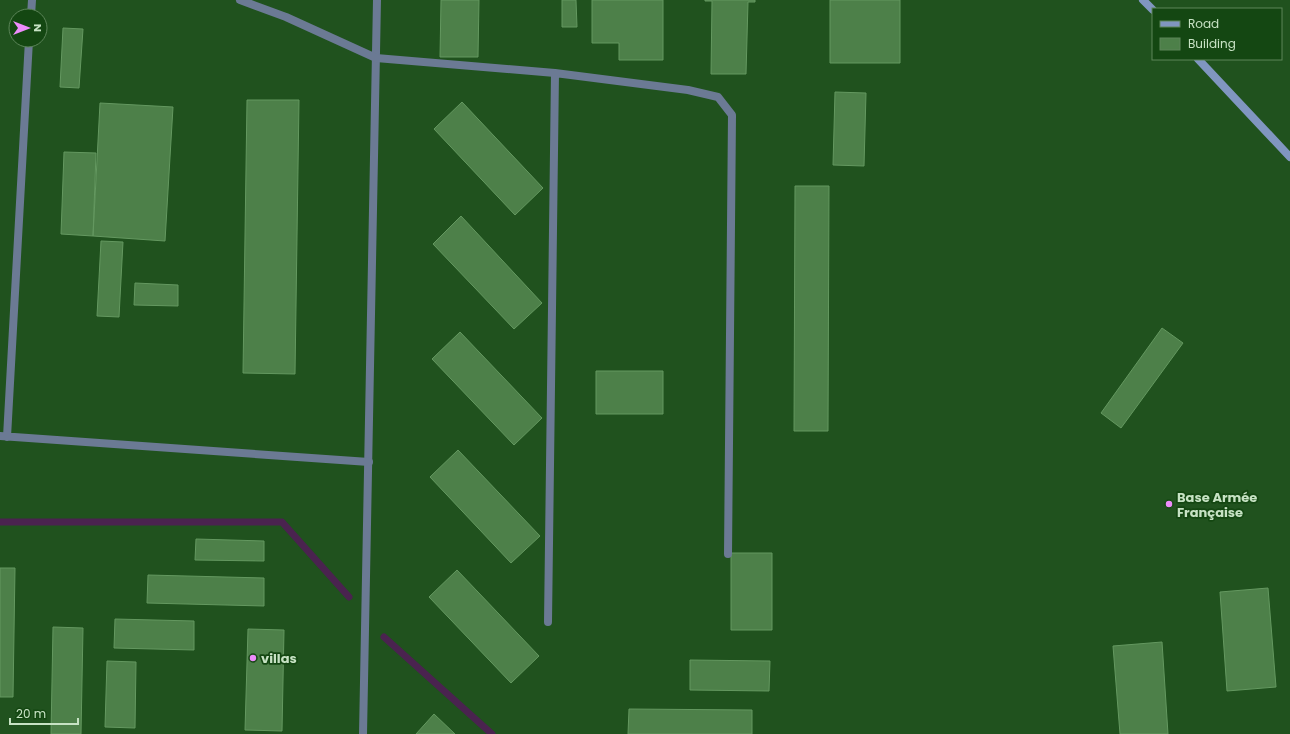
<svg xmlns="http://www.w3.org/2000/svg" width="1290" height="734" font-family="Poppins,sans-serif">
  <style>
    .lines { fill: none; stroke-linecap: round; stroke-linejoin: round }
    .stream { stroke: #4a234f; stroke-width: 7 }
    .building { fill: #4d8049; stroke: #649860 }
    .lane { stroke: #6b7a94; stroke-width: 8 }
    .street { stroke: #6b7a94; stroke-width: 8 }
    .secondary { stroke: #8096c0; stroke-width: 8 }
    .poi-dot { fill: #ed8cfa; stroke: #144712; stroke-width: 1.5 }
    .labels { text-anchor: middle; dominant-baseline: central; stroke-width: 3.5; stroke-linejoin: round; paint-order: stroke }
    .poi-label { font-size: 13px; font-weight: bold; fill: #c7e2c4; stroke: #144712; text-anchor: start }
  </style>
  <rect width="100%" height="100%" fill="#20521e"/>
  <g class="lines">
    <path class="stream" d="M 0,522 L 282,522 L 349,597
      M 384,637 L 492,734"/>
  </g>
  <path class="building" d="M 441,0 L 479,0 L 478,57 L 440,57 Z
    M 562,0 L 576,0 L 577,27 L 562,27 Z
    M 592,0 L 663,0 L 663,60 L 619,60 L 619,43 L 592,43 Z
    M 705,0 L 755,0 L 755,2 L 748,2 L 746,74 L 711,74 L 712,1 L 705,1 Z
    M 830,0 L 900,0 L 900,63 L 830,63 Z
    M 63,28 L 83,29 L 79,88 L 60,87 Z
    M 835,92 L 866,93 L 864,166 L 833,165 Z
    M 247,100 L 299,100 L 295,374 L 243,373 Z
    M 462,102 L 543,188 L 515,215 L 434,129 Z
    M 100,103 L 173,107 L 165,241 L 93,236 Z
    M 64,152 L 96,153 L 93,236 L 61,234 Z
    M 795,186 L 829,186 L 828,431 L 794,431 Z
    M 461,216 L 542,303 L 514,329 L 433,244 Z
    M 101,241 L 123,242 L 119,317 L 97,316 Z
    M 135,283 L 178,285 L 178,306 L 134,305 Z
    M 1162,328 L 1183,343 L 1121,428 L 1101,413 Z
    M 460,332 L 542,418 L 514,445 L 432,359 Z
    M 596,371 L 663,371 L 663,414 L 596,414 Z
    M 458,450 L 540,536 L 511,563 L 430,477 Z
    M 196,539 L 264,541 L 264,561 L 195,560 Z
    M 731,553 L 772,553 L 772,630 L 731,630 Z
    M 0,568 L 15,568 L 13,697 L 0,697 Z
    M 457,570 L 539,656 L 511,683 L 429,597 Z
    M 148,575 L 264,578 L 264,606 L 147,603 Z
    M 1268,588 L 1276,687 L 1227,691 L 1220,592 Z
    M 115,619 L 194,621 L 194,650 L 114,648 Z
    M 53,627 L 83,628 L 81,734 L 51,734 Z
    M 248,629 L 284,630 L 282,731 L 245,730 Z
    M 1162,642 L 1168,734 L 1120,734 L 1113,646 Z
    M 690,660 L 770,661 L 769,691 L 690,690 Z
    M 107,661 L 136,662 L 135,728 L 105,727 Z
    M 629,709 L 752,710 L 752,734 L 628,734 Z
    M 434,714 L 455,734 L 416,734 Z"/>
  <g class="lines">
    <path class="lane" d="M 363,734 L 377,0"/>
    <path class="street" d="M 240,0 L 286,17 L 376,58 L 555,73 L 688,90 L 718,97 L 732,115 L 728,554
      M 31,16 L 32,0
      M 0,436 L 369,462
      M 7,437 L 29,40
      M 548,622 L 555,73"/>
    <path class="secondary" d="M 1143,0 L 1153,10
      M 1198,59 L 1290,157"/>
  </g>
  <g class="poi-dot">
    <circle cx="1169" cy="504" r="4"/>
    <circle cx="253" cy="658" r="4"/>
  </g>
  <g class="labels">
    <g class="poi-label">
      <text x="1177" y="497">Base Armée<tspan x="1177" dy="15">Française</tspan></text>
      <text x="261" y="658">villas</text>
    </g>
  </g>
  <rect x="1152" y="8" width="130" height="52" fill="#144712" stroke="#5c8559"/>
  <rect x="1160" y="21" width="20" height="6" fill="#8096c0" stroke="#5c8559"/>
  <text x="1188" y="28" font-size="12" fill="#c7e2c4">Road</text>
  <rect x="1160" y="38" width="20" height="12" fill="#4d8049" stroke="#5c8559"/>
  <text x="1188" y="48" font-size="12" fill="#c7e2c4">Building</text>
  <g transform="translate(28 28) rotate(90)"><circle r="19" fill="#144712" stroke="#5c8559"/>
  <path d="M0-3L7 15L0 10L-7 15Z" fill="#ed8cfa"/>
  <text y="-6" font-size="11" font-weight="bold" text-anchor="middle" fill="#c7e2c4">N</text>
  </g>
  <path d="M10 718v6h68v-6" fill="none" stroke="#c7e2c4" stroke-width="2"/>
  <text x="16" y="718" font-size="12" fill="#c7e2c4" stroke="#144712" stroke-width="3" paint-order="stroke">20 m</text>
</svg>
